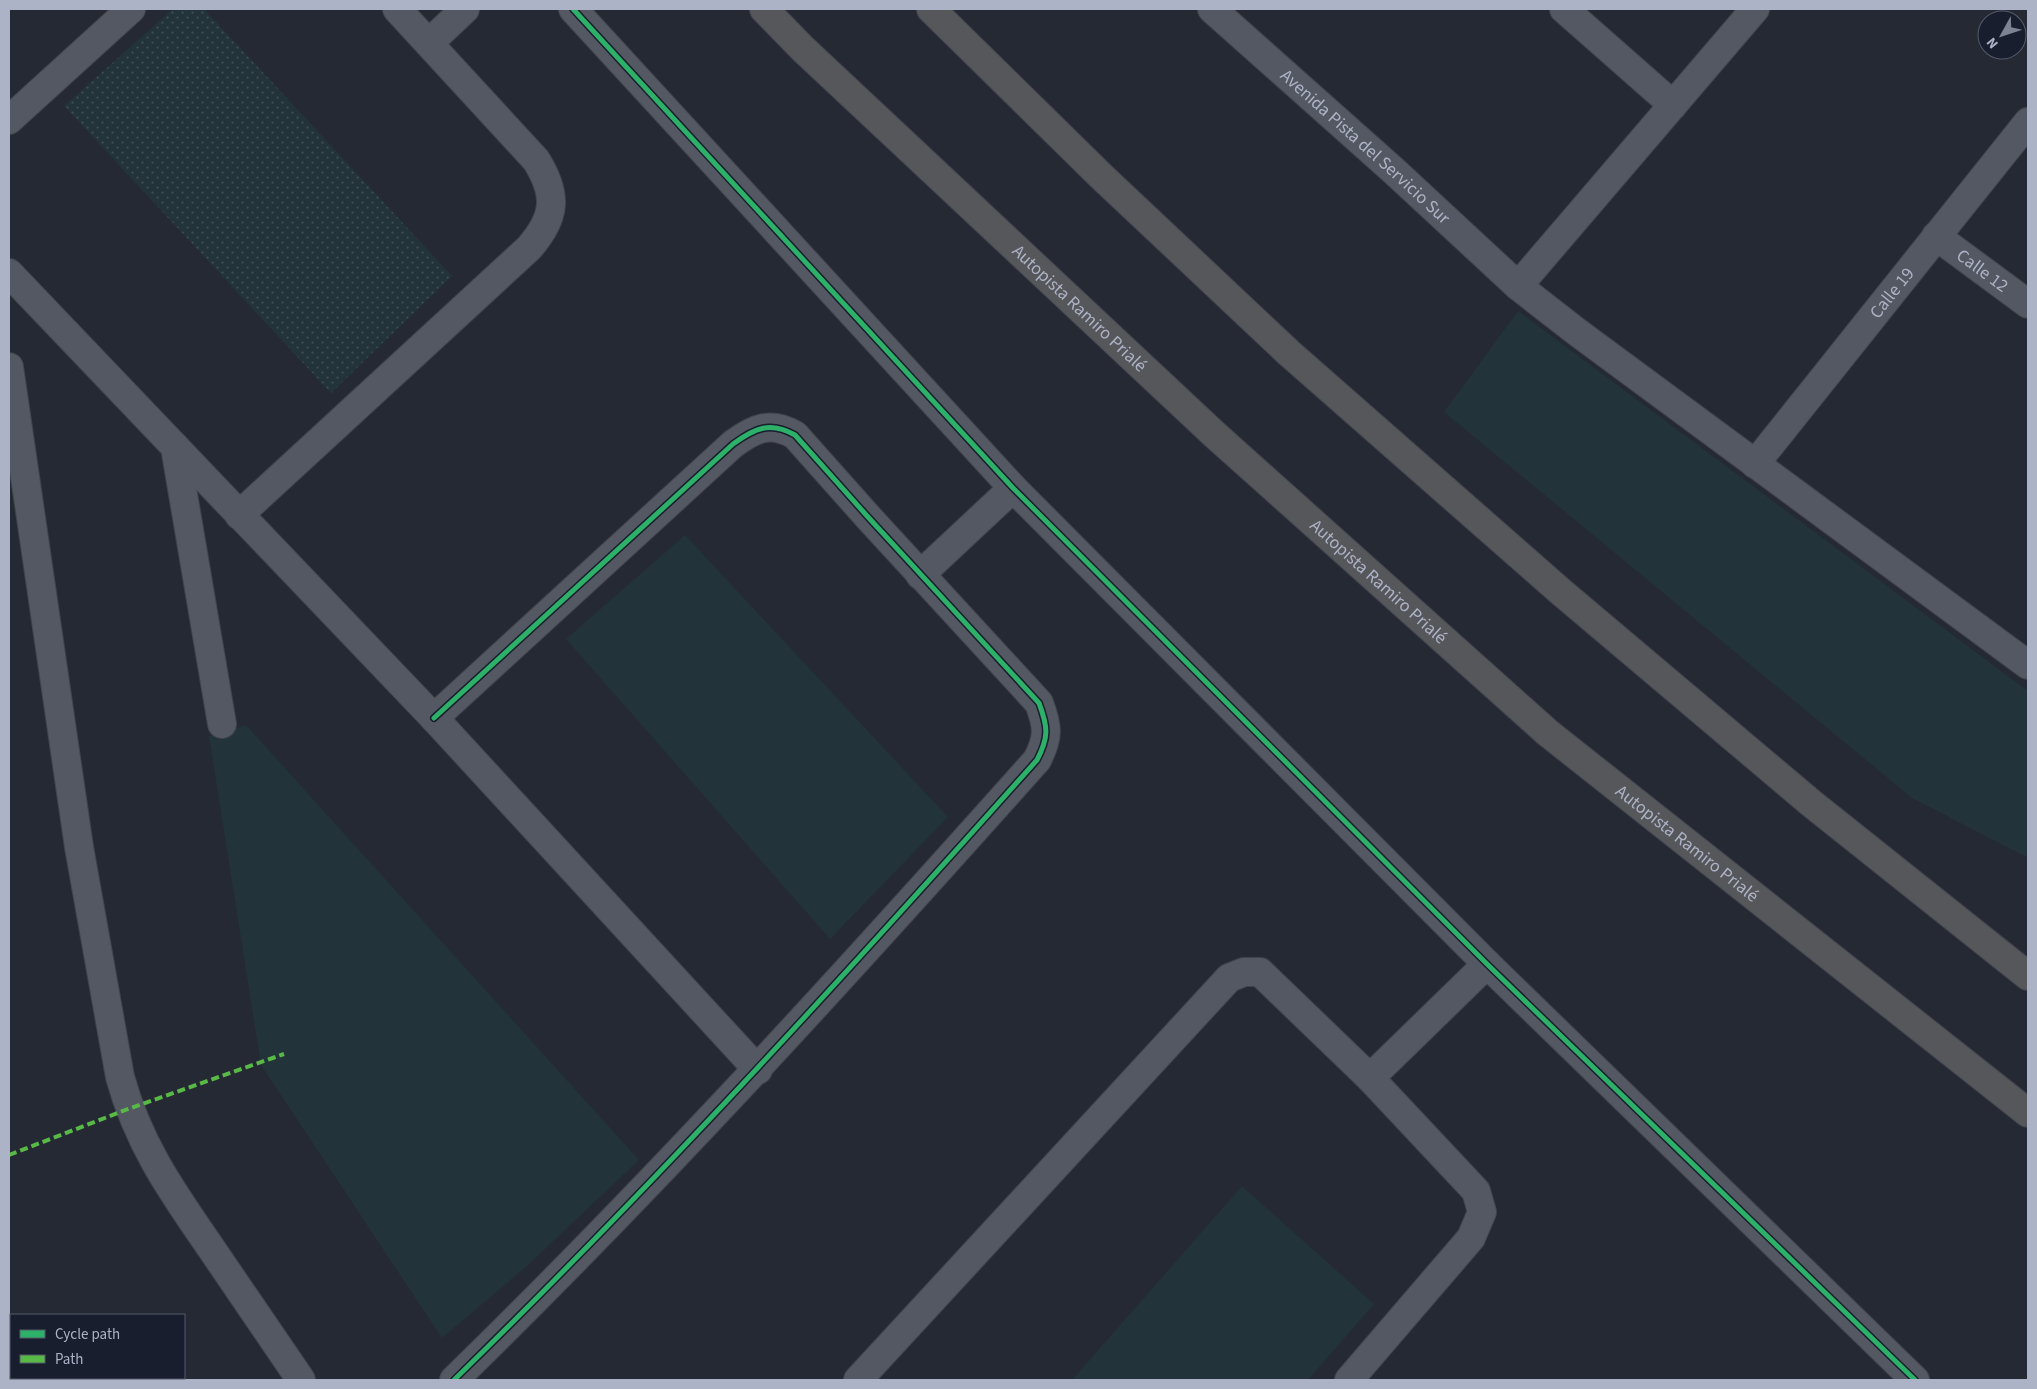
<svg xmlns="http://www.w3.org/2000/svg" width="2037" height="1389" font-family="'Source Sans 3',sans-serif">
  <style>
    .green { fill: #223339 }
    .garden { fill: url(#garden-dots) }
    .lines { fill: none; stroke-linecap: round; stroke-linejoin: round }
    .street-casing { stroke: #41444c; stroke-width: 30 }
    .highway-casing { stroke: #41454f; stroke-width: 30 }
    .street { stroke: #545862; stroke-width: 28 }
    .highway { stroke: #55575b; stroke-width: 28 }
    .quiet { stroke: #58b947; stroke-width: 4; stroke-dasharray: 8 4; stroke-linecap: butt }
    .cycleway-casing { stroke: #181e2e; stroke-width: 8 }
    .cycleway { stroke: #2db169; stroke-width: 5 }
    .labels { text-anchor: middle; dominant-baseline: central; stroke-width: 4; stroke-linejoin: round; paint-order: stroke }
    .street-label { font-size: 18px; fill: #adb3c6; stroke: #181e2e }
  </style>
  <defs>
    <pattern id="garden-dots" width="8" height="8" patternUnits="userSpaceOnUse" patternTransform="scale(1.25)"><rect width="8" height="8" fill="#223339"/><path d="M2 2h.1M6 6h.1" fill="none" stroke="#3f4e54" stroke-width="1.8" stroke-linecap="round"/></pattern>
  </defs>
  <rect width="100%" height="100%" fill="#252933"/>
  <path class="green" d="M 1518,311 L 2028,691 L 2028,858 L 1912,798 L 1444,412 Z
    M 685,535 L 948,817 L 830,939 L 566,639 Z
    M 246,725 L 639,1160 L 527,1266 L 442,1338 L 261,1065 L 209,736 Z
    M 1242,1186 L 1374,1304 L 1308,1380 L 1072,1380 Z"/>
  <path class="garden" d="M 173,9 L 204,9 L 452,276 L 331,393 L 64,106 Z"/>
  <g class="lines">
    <g class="street-casing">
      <g id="street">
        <path d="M 573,9 L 1013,488 L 1487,964 L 1915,1380"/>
        <path id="s1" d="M 1212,9 L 1394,171 L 1518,286 L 1577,332 L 2028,665"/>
        <path d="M 1564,9 L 1673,105"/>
        <path d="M 429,43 L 465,9"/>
        <path d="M 9,120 L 131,9"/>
        <path id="s2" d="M 1936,236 L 2028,304"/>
        <path d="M 9,273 L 434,718 L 758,1070"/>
        <path d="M 1518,286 L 1755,9"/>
        <path d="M 9,367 L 79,847 L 120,1077 C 139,1146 173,1193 213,1251 C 242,1294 272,1337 301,1380"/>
        <path d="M 175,447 L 222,724"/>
        <path id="s3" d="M 1755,464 L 2028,122"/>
        <path d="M 239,515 L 529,248 C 556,217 558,195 536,160 L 397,9"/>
        <path d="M 920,575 L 1013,488"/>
        <path d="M 434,718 L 733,444 C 755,428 770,421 795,435 L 868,517 L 1039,703 C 1048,727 1049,737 1037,760 C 848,972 657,1182 454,1380"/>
        <path d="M 1370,1078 L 1487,964"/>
        <path d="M 858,1380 L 1229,978 L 1244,972 L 1260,972 L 1370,1078 L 1476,1191 L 1482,1212 L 1471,1238 L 1349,1380"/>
      </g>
    </g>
    <g class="highway-casing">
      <g id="highway">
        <path id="s4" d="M 764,9 L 803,49 L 1214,434 L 1548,733 L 2028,1113"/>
        <path d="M 931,9 L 1101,176 L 1289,353 L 1560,591 L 1811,803 L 2028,976"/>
      </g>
    </g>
    <use href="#street" class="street"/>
    <use href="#highway" class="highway"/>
    <path class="quiet" d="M 9,1155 L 128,1109 L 284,1054"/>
    <g class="cycleway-casing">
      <path id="cycleway" d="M 573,9 L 1013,488 L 1487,964 L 1915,1380
        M 434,718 L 733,444 C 755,428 770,421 795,435 L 868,517 L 1039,703 C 1048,727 1049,737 1037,760 C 848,972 657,1182 454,1380"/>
    </g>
    <use href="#cycleway" class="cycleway"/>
  </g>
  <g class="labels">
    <g class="street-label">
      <text stroke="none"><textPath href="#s1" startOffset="206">Avenida Pista del Servicio Sur</textPath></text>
      <text stroke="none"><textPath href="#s2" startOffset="58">Calle 12</textPath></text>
      <text stroke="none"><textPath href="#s3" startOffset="219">Calle 19</textPath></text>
      <text stroke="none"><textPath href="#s4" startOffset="435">Autopista Ramiro Prialé</textPath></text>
      <text stroke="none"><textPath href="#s4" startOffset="840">Autopista Ramiro Prialé</textPath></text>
      <text stroke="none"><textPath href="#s4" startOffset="1245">Autopista Ramiro Prialé</textPath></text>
    </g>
  </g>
  <rect width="2037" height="1389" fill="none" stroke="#adb3c6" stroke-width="20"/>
  <rect x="10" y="1314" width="175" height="65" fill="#181e2e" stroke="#545a6b"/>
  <rect x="20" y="1330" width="25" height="8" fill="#2db169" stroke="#545a6b"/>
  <text x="55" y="1339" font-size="15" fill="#adb3c6">Cycle path</text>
  <rect x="20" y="1355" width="25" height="8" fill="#58b947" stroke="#545a6b"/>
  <text x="55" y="1364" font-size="15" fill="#adb3c6">Path</text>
  <g transform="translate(2002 35) rotate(230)"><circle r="24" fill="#181e2e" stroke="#545a6b"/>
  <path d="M0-4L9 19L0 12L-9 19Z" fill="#7d8393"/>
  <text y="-8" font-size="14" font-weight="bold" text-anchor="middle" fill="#adb3c6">N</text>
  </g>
</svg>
